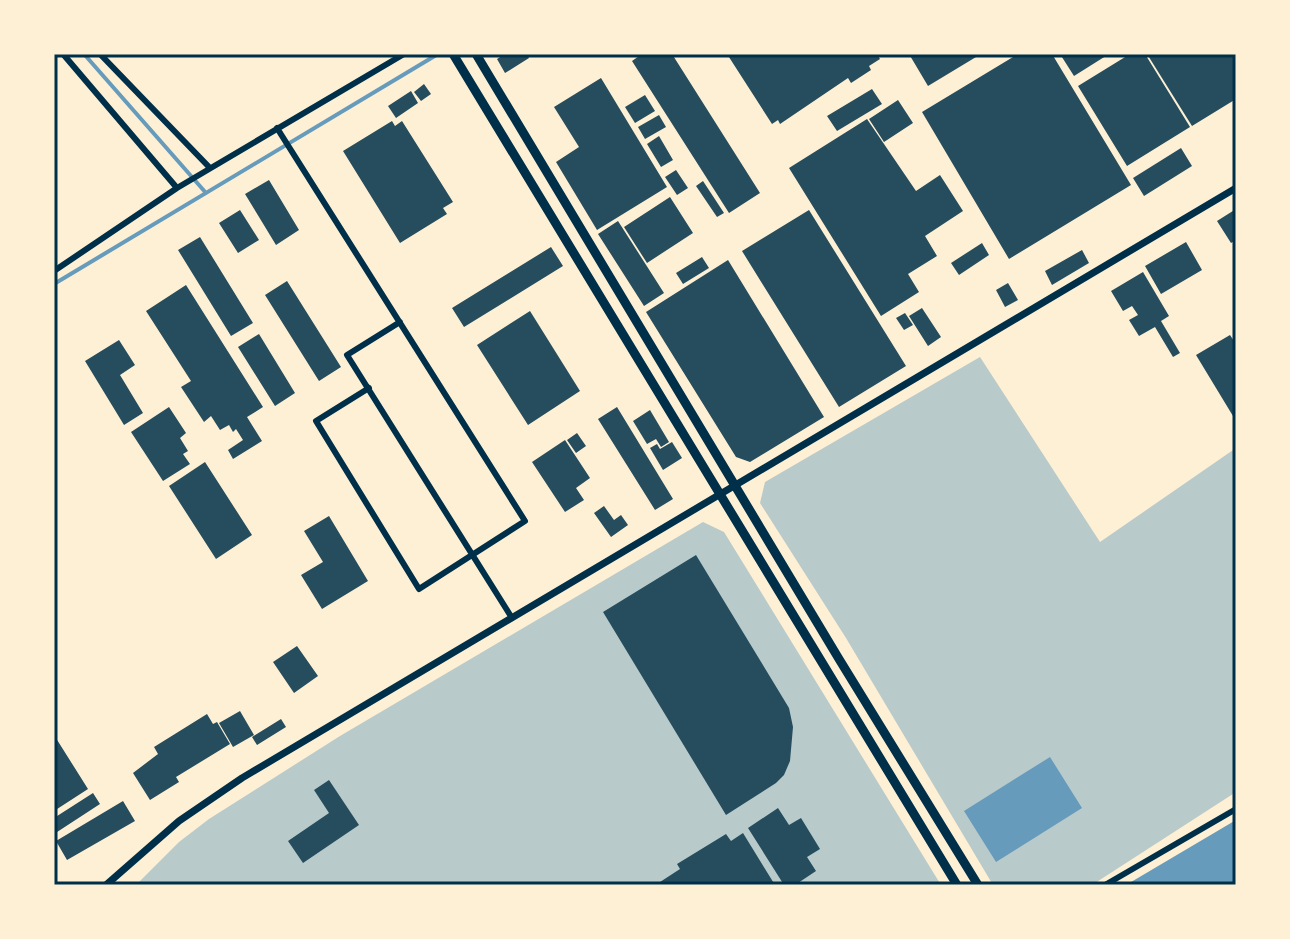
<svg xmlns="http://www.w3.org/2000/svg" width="1290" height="939" font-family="Manrope,sans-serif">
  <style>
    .green { fill: #b9caca }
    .water { fill: #669bbc }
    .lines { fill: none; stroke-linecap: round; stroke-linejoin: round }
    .stream { stroke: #669bbc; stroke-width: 4 }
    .building { fill: #264d5e }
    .minor { stroke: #003049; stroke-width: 6 }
    .tertiary { stroke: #003049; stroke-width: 7 }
    .primary { stroke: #003049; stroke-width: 9 }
    .neatline { fill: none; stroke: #003049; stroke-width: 3 }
  </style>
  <rect width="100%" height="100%" fill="#fdf0d5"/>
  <path class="green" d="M 980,357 L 1100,542 L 1236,448 L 1236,792 L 1092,885 L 993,885 L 846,638 L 760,503 L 765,482 Z
    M 703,522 L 724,532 L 941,885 L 136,885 L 179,842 L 209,819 L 340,736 Z"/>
  <path class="water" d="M 1050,757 L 1082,808 L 996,862 L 964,811 Z
    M 1236,820 L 1236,885 L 1126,885 Z"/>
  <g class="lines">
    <path class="stream" d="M 84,54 L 206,193
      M 54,284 L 438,54"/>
  </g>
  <path class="building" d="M 505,54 L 527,54 L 529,58 L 505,73 L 497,59 Z
    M 642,54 L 672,54 L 760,193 L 729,213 L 632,61 Z
    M 727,54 L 877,54 L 880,59 L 869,66 L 871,70 L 851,83 L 848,78 L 780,124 L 778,120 L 772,124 Z
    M 909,54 L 981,54 L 928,86 Z
    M 1018,54 L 1052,54 L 1131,185 L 1009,259 L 922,112 Z
    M 1060,54 L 1109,54 L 1074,76 Z
    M 1130,54 L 1145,54 L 1190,127 L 1127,166 L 1078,86 Z
    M 1147,54 L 1235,54 L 1236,99 L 1192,126 Z
    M 601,78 L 667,187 L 597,230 L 556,162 L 579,147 L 554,107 Z
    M 424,84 L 431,94 L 421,101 L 414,92 Z
    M 872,89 L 882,104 L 837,131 L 827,116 Z
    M 411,91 L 418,103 L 396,118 L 388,106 Z
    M 645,95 L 655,111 L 635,123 L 625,107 Z
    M 898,100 L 913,123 L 884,142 L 869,119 Z
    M 659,115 L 666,127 L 645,139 L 638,127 Z
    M 867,119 L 916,191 L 940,175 L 963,211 L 925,236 L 937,256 L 908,274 L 919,292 L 881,316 L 789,168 Z
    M 392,121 L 395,126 L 402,121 L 453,202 L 443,208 L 447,214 L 400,243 L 343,151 Z
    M 659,136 L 673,160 L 661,167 L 647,144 Z
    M 1181,148 L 1192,166 L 1144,196 L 1133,178 Z
    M 676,170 L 688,188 L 677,195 L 665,177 Z
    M 269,180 L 299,230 L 276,245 L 245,194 Z
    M 703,181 L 724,213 L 717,217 L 696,186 Z
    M 670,197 L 693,233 L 647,263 L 624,227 Z
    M 1236,209 L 1236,240 L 1231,243 L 1217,221 Z
    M 240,210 L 259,240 L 238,253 L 219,223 Z
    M 809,210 L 906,366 L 839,407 L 742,251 Z
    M 618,221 L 664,293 L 644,306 L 598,234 Z
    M 200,237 L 253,323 L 231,336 L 178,250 Z
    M 1186,242 L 1202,270 L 1161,294 L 1145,266 Z
    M 982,243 L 989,255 L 959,275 L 951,263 Z
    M 551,247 L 563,266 L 464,327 L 452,308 Z
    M 1082,250 L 1089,263 L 1052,285 L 1045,271 Z
    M 702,257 L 709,268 L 683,284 L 676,273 Z
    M 728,260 L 824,417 L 750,462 L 736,457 L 646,312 Z
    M 1143,272 L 1169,316 L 1161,321 L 1180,353 L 1173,357 L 1155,327 L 1139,336 L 1129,320 L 1138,315 L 1132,306 L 1123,311 L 1111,291 Z
    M 287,281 L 341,367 L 319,381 L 265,295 Z
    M 1008,283 L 1018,300 L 1005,307 L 996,290 Z
    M 186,285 L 263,407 L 247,417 L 262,441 L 233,459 L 228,450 L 243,440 L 236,429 L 233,432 L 229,425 L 220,430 L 211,416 L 204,422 L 181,387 L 191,381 L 146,311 Z
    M 922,308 L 941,337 L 928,346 L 909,316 Z
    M 530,311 L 580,391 L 528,425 L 477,345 Z
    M 905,313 L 913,325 L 904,330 L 896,318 Z
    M 259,334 L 295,393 L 275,406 L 238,347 Z
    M 1230,335 L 1236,344 L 1236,421 L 1196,355 Z
    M 119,340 L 135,365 L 120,375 L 143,413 L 124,425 L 85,361 Z
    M 169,407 L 186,433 L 180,438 L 188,451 L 183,454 L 190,464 L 163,481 L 131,432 Z
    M 617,407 L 673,499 L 655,510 L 598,419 Z
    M 650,410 L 669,442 L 661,447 L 656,439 L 647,444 L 633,421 Z
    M 577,433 L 586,446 L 576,453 L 567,440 Z
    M 565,440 L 590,478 L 576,488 L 584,500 L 565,512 L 532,462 Z
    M 672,442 L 682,458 L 663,470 L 650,448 L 657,444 L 660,449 Z
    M 205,462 L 252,535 L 216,559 L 169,486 Z
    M 604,506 L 614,520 L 621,515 L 628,525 L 611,537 L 594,513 Z
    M 329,516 L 368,581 L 322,609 L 301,575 L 323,562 L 304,531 Z
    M 696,555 L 789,708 L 793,727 L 790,761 L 784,775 L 776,783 L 726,815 L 603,612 Z
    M 297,646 L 318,676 L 294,693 L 273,662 Z
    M 240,711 L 254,735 L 233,747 L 219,723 Z
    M 207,714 L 213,724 L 217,722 L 230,744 L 176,777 L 179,782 L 150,800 L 133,773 L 158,754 L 154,747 Z
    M 281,719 L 286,727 L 257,745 L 252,737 Z
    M 54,735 L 88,789 L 54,811 Z
    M 329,780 L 359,825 L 303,863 L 288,841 L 329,813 L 314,790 Z
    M 93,793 L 100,804 L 54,834 L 54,818 Z
    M 123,801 L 135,821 L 67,860 L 56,841 Z
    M 778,808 L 789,825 L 801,818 L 820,849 L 807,857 L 816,871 L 795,885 L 784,885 L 748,828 Z
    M 743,833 L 775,885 L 662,885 L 660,882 L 680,869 L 677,864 L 726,834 L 731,841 Z"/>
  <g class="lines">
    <path class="minor" d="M 63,54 L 177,188
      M 100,54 L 210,168
      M 277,128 L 525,521 L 419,589 L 316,421 L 369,388
      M 54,271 L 177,188 L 404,54
      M 400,322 L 347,355 L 512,618
      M 1105,885 L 1236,809"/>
    <path class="tertiary" d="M 106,885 L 179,821 L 242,778 L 1236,188"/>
    <path class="primary" d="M 453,54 L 957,885
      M 476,54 L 839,659 L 978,885"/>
  </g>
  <rect width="1290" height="939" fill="none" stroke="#fdf0d5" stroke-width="112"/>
  <rect x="56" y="56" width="1178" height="827" class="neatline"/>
</svg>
